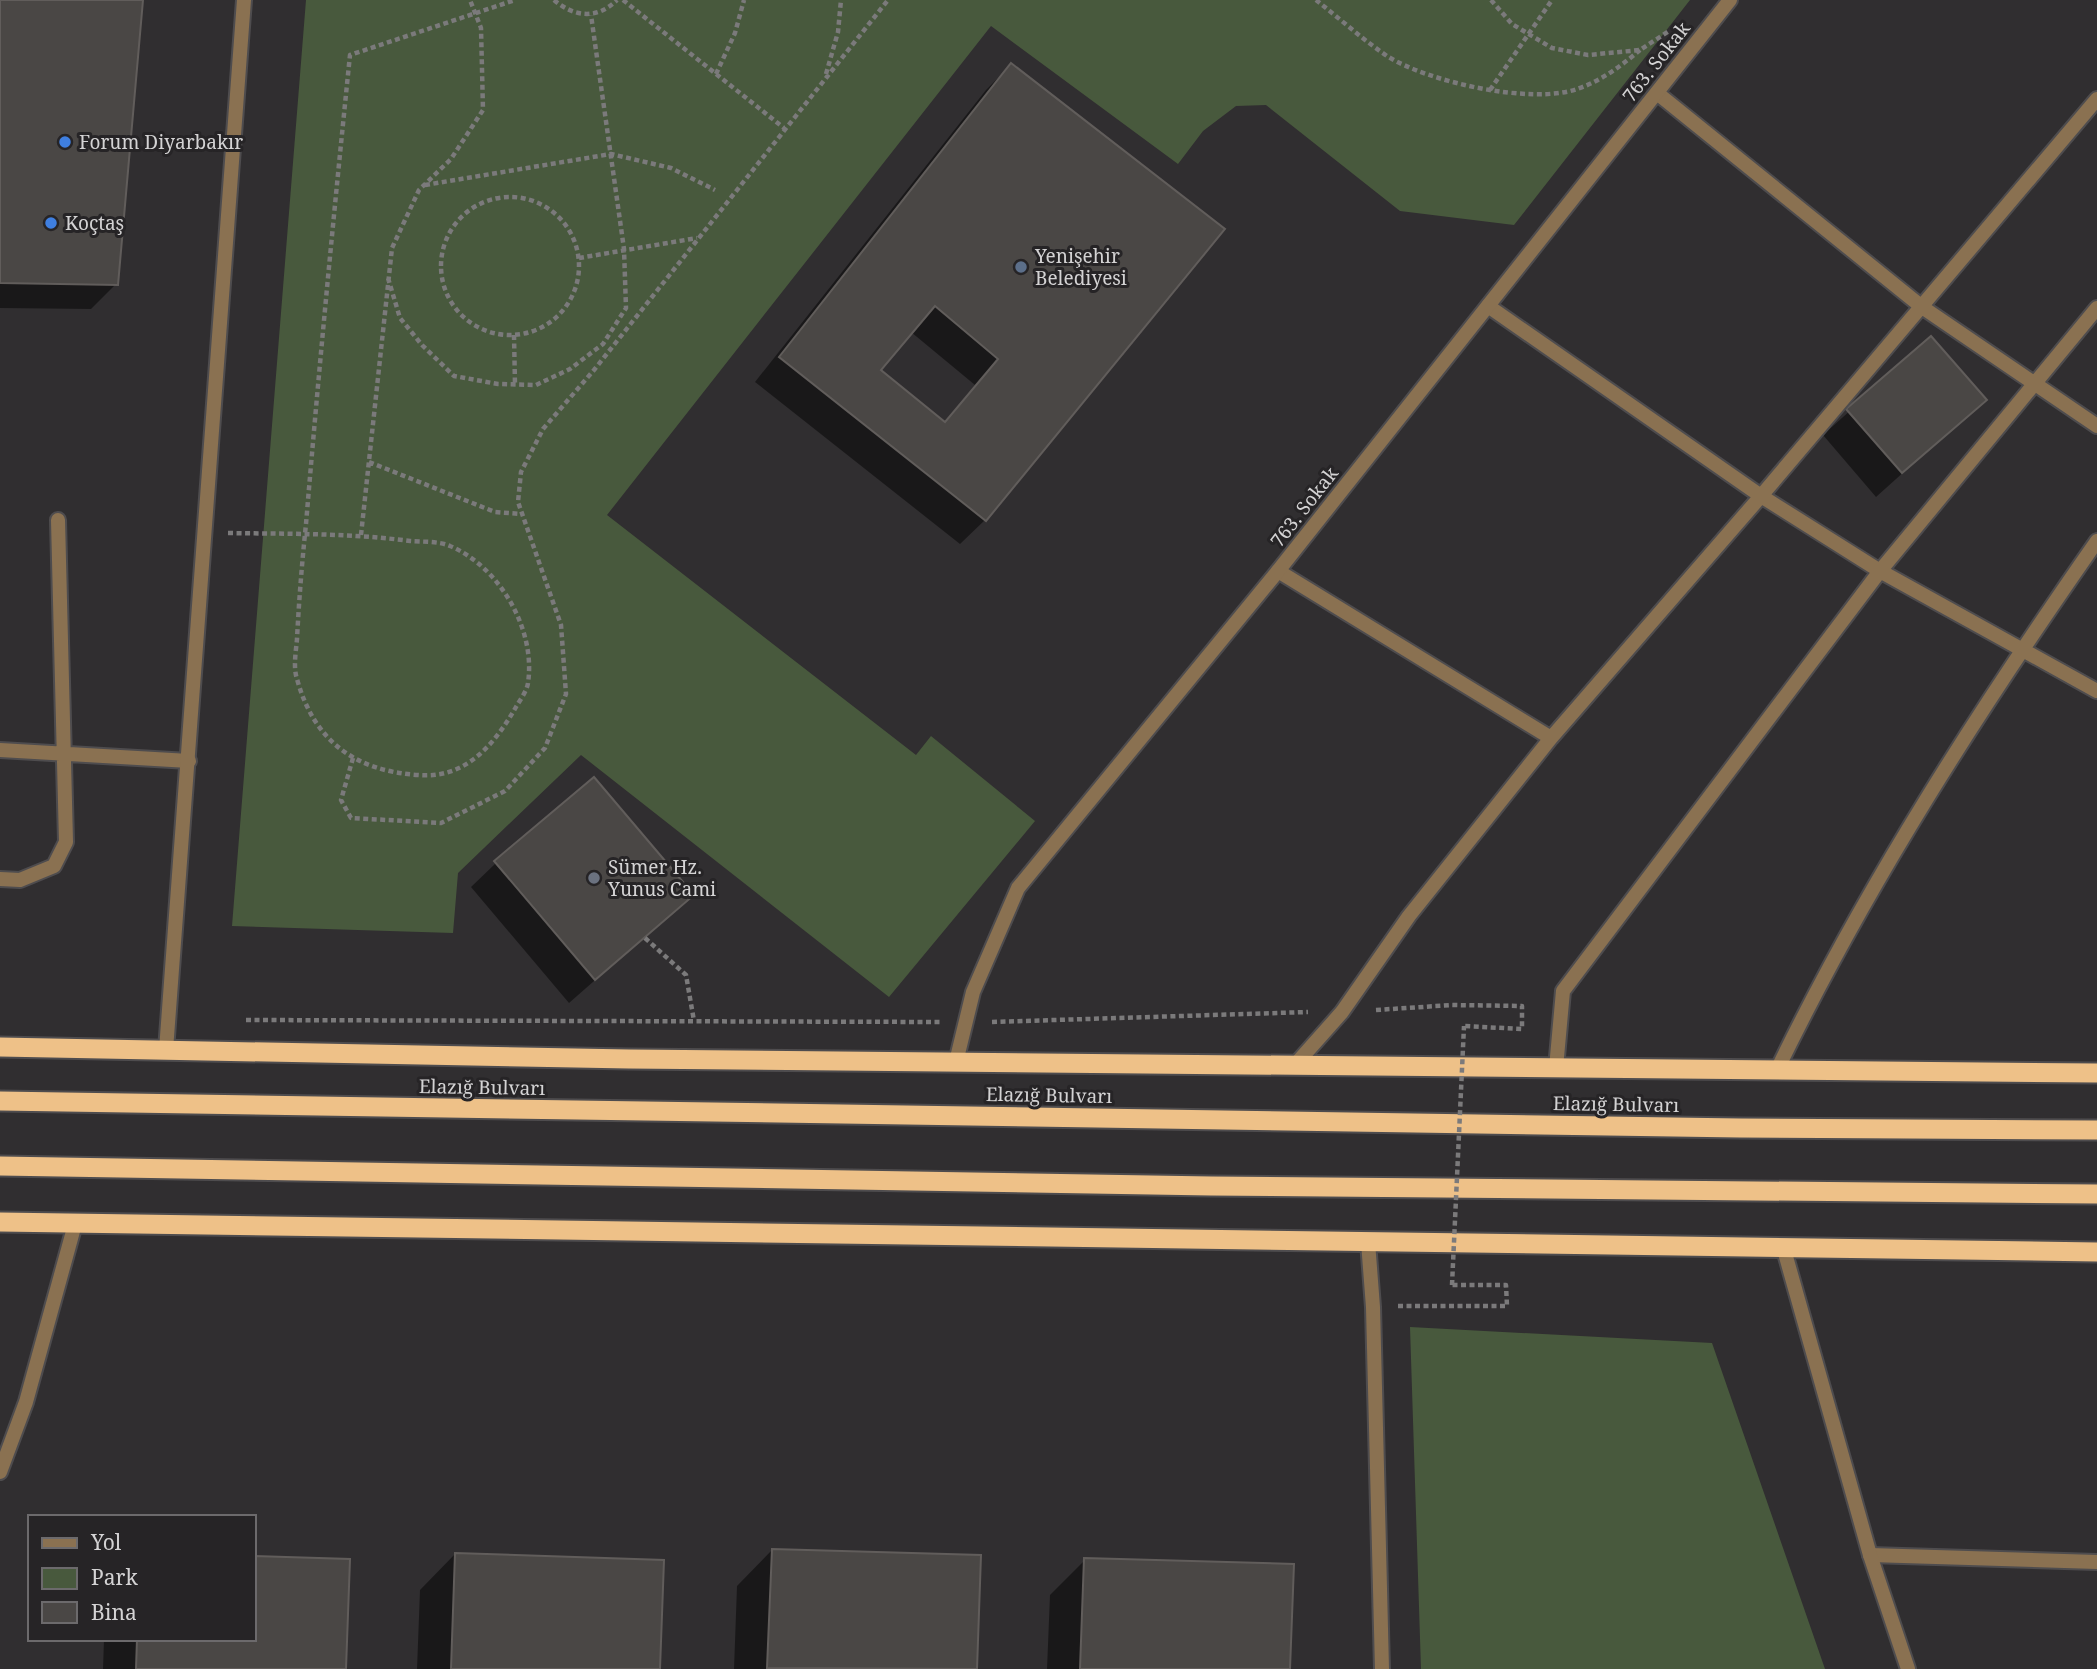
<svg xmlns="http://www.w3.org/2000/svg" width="2097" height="1669" font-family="'Noto Serif',serif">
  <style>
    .green { fill: #48593d }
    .shadow { fill: #0007; fill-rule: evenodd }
    .building { fill: #4a4745; stroke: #615d5b; stroke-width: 2; fill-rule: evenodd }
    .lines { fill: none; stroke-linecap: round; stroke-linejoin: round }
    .service-casing { stroke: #4e4c4e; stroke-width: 18 }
    .minor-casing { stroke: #4e4c4e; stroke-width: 18 }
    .tertiary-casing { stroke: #4e4c4e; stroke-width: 18 }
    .trunk-casing { stroke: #4e4c4e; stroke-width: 23 }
    .path { stroke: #7b7a7b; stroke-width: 4.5; stroke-dasharray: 5 3.5; stroke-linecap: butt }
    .service { stroke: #8a7151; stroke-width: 14 }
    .minor { stroke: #8a7151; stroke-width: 14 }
    .tertiary { stroke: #8a7151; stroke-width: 14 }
    .trunk { stroke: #eec188; stroke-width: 19 }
    .path-bridge { stroke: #7b7a7b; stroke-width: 4.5; stroke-dasharray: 5 3.5; stroke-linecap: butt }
    .shop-dot { fill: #3f7fe0; stroke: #262426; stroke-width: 2.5 }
    .service-dot { fill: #5c6f8a; stroke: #262426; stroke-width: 2.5 }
    .worship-dot { fill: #6b7280; stroke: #262426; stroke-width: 2.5 }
    .labels { text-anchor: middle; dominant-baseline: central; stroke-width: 6; stroke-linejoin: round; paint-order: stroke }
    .street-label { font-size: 19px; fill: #d4d3d4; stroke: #262426 }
    .poi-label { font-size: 19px; fill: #d4d3d4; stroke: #262426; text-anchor: start }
  </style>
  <rect width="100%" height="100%" fill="#302e30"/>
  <path class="green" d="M 306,0 L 1690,0 L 1514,225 L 1400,211 L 1266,105 L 1236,106 L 1203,131 L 1178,164 L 991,26 L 607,515 L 916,755 L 931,736 L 1035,821 L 889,997 L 581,755 L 458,873 L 453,933 L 232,926 Z
    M 1410,1327 L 1712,1343 L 1825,1669 L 1421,1669 Z"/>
  <path class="shadow" d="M 0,0 L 141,0 L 116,284 L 91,309 L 0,308 Z
    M 1011,65 L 1223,229 L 985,520 L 960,544 L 755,382 L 986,90 ZM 911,332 L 975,385 L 943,423 L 879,370 Z
    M 1931,338 L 1984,400 L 1876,497 L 1823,435 Z
    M 496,863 L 692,895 L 569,1003 L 471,887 Z
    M 772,1550 L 979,1557 L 975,1669 L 734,1669 L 737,1586 Z
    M 455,1554 L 658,1669 L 417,1669 L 420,1590 Z
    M 254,1558 L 348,1561 L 344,1669 L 103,1669 L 104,1639 L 254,1639 Z
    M 1085,1560 L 1288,1669 L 1047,1669 L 1050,1595 Z"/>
  <path class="building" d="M 0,0 L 143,0 L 118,285 L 0,283 Z
    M 1011,63 L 1225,229 L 986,521 L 779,357 ZM 935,306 L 998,359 L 945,422 L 881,370 Z
    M 1931,336 L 1987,400 L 1902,473 L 1846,409 Z
    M 594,777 L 694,895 L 595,980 L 494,861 Z
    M 772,1549 L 981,1555 L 977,1669 L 767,1668 Z
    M 455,1553 L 664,1560 L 660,1669 L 451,1669 Z
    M 254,1556 L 350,1559 L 346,1669 L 136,1669 L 137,1639 L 254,1639 Z
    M 1084,1558 L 1294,1564 L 1290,1669 L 1080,1669 Z"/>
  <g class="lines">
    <g class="service-casing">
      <path id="service" d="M 0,750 L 189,761
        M 0,879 L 20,880 L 54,866 L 66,842 L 58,520"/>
    </g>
    <g class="minor-casing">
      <path id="minor" d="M 1657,93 L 1922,307 L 2097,426
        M 1488,306 L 1761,496 L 1880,571 L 2097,691
        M 1278,571 L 1551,738
        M 166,1050 L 244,0
        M 1295,1065 L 1342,1012 L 1409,916 L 1551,738 L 1761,496 L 2097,99
        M 1556,1068 L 1563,991 L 1880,571 L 2097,308
        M 1777,1070 C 1867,884 1979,710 2097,541
        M 1368,1242 L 1373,1307 L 1382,1669
        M 0,1472 L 26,1402 L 75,1224
        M 1870,1555 L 2097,1562"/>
    </g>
    <g class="tertiary-casing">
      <path id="tertiary" d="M 956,1062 L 973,992 L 1018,888 L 1278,571 L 1730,0
        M 1783,1246 L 1870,1555 L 1908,1669"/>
    </g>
    <g class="trunk-casing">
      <path id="trunk" d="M 0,1047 L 629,1059 L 2097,1073
        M 0,1101 L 1740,1128 L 2097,1130
        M 0,1166 L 1211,1186 L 2097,1194
        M 0,1222 L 2097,1252"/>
    </g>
    <path class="path" d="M 554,0 C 574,17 597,20 617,0
      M 623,0 L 784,128
      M 1316,0 C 1339,18 1362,39 1387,56 C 1428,82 1531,105 1577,89 C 1601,81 1621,66 1640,50
      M 1491,0 L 1512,24 L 1552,48 L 1588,55 L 1640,50 L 1669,31
      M 716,74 L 735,33 L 744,0
      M 826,74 L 838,32 L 841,0
      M 1490,90 L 1552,0
      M 425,185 L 611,154 L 671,168 L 715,190
      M441 266a69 69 0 1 1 138 0a69 69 0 1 1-138 0Z
      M 579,258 L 697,238
      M 388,278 L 400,318 L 422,345 L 454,376 L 498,384 L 536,385 L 570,369 L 603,344 L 626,308 L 624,249 L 591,15
      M 514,335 L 515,385
      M 369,462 L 495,512 L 522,514
      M 228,533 C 289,534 349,533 410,541 C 422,542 439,541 450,546 C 500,567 536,630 528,683 C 527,691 520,700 516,707 C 494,745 466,779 418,775 C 355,771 314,741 297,679 C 293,667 296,651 297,639 C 299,600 302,562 306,524 C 319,368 334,211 350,55 L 515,0
      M 361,535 L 392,248 L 419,190 L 451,159 L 483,110 L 481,28 L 470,0
      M 353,758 L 341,800 L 351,818 L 441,823 L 505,791 L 545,748 L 566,694 L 561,625 L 518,502 L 521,472 L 543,429 L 594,370 L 888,0
      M 645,938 L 686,975 L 694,1021
      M 1376,1010 L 1452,1005 L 1522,1006 L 1522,1029 L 1464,1026
      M 246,1020 L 941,1022
      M 992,1022 L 1308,1012
      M 1398,1306 L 1507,1306 L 1506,1285 L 1452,1285"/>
    <use href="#service" class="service"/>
    <use href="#minor" class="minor"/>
    <use href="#tertiary" class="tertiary"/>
    <use href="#trunk" class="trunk"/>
    <path class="path-bridge" d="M 1452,1285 L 1464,1026"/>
  </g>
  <g class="shop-dot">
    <circle cx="65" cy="142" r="7"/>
    <circle cx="51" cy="223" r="7"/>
  </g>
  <circle class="service-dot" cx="1021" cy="267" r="7"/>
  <circle class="worship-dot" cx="594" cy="878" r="7"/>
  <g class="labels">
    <g class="street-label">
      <text transform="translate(1656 62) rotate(-52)">763. Sokak</text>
      <text transform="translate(1304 507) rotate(-52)">763. Sokak</text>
      <text transform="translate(482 1087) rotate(1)">Elazığ Bulvarı</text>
      <text transform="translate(1049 1095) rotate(1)">Elazığ Bulvarı</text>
      <text transform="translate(1616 1104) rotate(1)">Elazığ Bulvarı</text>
    </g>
    <g class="poi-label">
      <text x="79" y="142">Forum Diyarbakır</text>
      <text x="65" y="223">Koçtaş</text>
      <text x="1035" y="256">Yenişehir<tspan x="1035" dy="22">Belediyesi</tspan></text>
      <text x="608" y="867">Sümer Hz.<tspan x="608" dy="22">Yunus Cami</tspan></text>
    </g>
  </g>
  <rect x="28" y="1515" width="228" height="126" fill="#262426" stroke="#6c6a6c" stroke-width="2"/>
  <rect x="42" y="1538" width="35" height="10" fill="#8a7151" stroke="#6c6a6c" stroke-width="2"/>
  <text x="91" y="1550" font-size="21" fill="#d4d3d4">Yol</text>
  <rect x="42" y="1568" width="35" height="21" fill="#48593d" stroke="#6c6a6c" stroke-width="2"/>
  <text x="91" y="1585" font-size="21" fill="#d4d3d4">Park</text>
  <rect x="42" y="1602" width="35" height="21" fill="#4a4745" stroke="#6c6a6c" stroke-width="2"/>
  <text x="91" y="1620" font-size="21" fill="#d4d3d4">Bina</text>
</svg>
